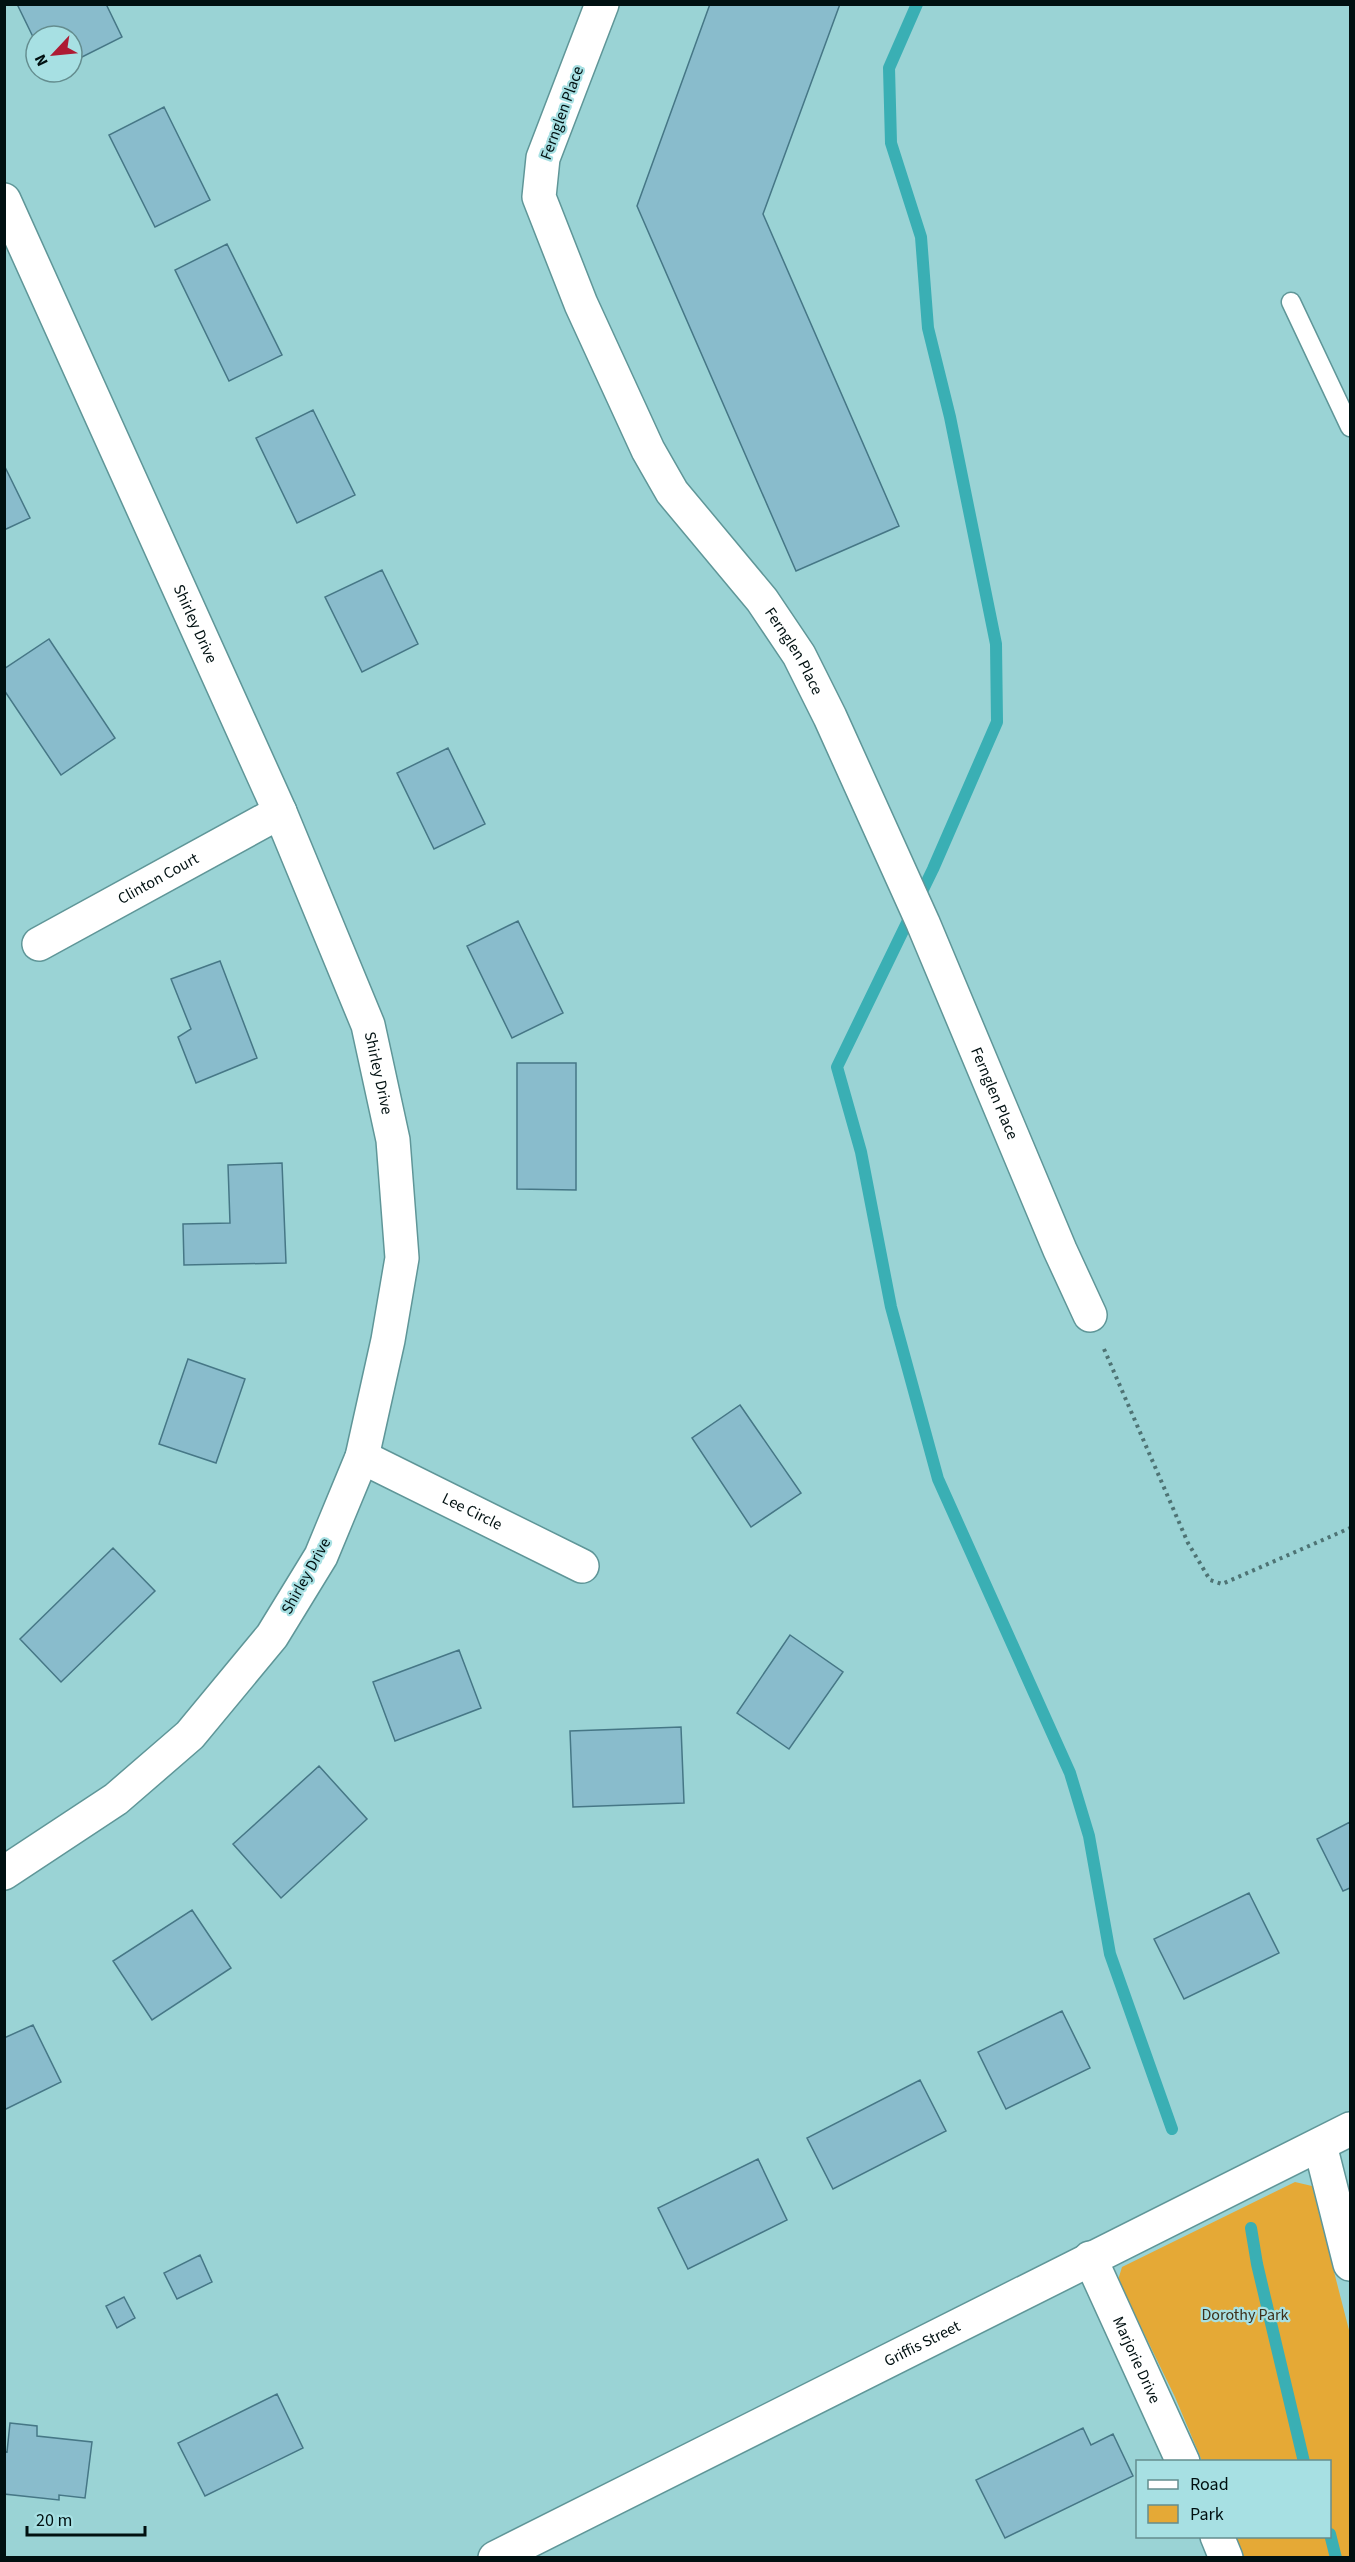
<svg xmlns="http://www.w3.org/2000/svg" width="1355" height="2562" font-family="'Source Sans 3',sans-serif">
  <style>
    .green { fill: #e5a936 }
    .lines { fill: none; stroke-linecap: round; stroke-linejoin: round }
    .stream { stroke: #3aafb4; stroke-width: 12 }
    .building { fill: #89bccc; stroke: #467786; stroke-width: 1.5 }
    .service-casing { stroke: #5f9698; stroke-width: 21 }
    .minor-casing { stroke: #5f9698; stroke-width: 36 }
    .tertiary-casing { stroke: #5f9698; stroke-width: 36 }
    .path { stroke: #4e7374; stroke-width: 4; stroke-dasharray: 3 4.5; stroke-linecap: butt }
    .service { stroke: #fff; stroke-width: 18 }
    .minor { stroke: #fff; stroke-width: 33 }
    .tertiary { stroke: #fff; stroke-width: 33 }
    .labels { text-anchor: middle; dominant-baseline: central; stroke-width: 4.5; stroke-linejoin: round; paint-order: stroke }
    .street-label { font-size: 16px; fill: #001011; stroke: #a7e0e3 }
    .park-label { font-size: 16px; fill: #3d2f1a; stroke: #a7e0e3 }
  </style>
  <rect width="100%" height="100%" fill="#9ad3d5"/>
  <path class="green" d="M 1295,2182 L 1312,2186 L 1350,2334 L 1350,2557 L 1243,2557 L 1234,2537 L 1330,2536 L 1330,2462 L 1202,2461 L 1175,2397 L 1118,2280 L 1122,2267 Z"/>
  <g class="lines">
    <path class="stream" d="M 917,4 L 889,68 L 891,143 L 921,237 L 928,328 L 950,417 L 996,644 L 997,722 L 933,869 L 837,1067 L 861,1152 L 891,1307 L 938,1479 L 1070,1773 L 1089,1836 L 1110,1954 L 1172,2129
      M 1251,2228 L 1257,2264 L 1304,2462
      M 1330,2534 L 1336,2558"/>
  </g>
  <path class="building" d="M 17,4 L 106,4 L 122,37 L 72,62 L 72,36 L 36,36 L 36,43 Z
    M 710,4 L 840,4 L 763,214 L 899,526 L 796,571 L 637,206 Z
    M 164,107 L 210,200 L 155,227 L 109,135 Z
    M 227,244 L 282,355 L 229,381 L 175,270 Z
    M 313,410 L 355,495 L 297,523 L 256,438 Z
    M 4,465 L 30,518 L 4,530 Z
    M 382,570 L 418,644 L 362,672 L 325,597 Z
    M 49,639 L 115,738 L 61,775 L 4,690 L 4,669 Z
    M 448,748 L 485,824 L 434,849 L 397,773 Z
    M 518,921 L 563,1013 L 512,1038 L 467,946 Z
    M 220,961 L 257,1058 L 196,1083 L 178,1037 L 191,1029 L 171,979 Z
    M 517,1063 L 576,1063 L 576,1190 L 517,1189 Z
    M 282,1163 L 286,1263 L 184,1265 L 183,1224 L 230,1223 L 228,1165 Z
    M 188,1359 L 245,1379 L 216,1463 L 159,1444 Z
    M 740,1405 L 801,1493 L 751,1527 L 692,1438 Z
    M 113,1548 L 155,1591 L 61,1682 L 20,1639 Z
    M 790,1635 L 843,1672 L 789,1749 L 737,1713 Z
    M 459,1650 L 481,1708 L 395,1741 L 373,1682 Z
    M 681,1727 L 684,1803 L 573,1807 L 570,1731 Z
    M 319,1766 L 367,1819 L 281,1898 L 233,1844 Z
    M 1350,1822 L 1350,1888 L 1343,1891 L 1317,1839 Z
    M 1249,1893 L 1279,1953 L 1184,1999 L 1154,1939 Z
    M 192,1910 L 231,1968 L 152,2020 L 113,1961 Z
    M 1062,2011 L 1090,2068 L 1006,2109 L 978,2052 Z
    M 33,2025 L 61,2082 L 4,2110 L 4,2038 Z
    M 920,2080 L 946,2131 L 833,2189 L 807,2138 Z
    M 758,2159 L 787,2220 L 688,2269 L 658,2208 Z
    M 200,2255 L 212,2282 L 177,2299 L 164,2273 Z
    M 124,2297 L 135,2318 L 117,2328 L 106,2306 Z
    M 277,2394 L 303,2448 L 205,2496 L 178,2443 Z
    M 10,2423 L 37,2426 L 37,2436 L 92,2442 L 85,2498 L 59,2495 L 59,2500 L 4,2494 L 4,2451 L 7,2452 Z
    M 1083,2428 L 1091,2445 L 1113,2434 L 1133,2476 L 1005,2538 L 976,2480 Z"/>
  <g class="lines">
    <g class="service-casing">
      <path id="service" d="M 1291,302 L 1350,427"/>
    </g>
    <g class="minor-casing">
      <g id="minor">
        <path id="s1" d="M 602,4 L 543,158 L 539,197 L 581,304 L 648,450 L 672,492 L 762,600 L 799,655 L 830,717 L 923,923 L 1060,1250 L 1090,1315"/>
        <path id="s2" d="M 4,200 L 280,812 L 368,1025 L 393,1140 L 402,1258 L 388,1340 L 362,1457 L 321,1556 L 272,1636 L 190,1735 L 116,1799 L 4,1873"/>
        <path id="s3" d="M 39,944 L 280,812"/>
        <path id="s4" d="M 362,1457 L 582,1566"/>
        <path d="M 1320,2145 L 1350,2264"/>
        <path id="s5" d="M 1090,2258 L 1183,2462"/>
        <path d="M 1217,2536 L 1226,2558"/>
      </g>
    </g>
    <g class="tertiary-casing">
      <g id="tertiary">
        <path id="s6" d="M 495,2558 L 1350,2129"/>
      </g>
    </g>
    <path class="path" d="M 1104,1349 L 1188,1543 L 1210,1580 L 1222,1584 L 1350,1528"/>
    <use href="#service" class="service"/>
    <use href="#minor" class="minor"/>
    <use href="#tertiary" class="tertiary"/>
  </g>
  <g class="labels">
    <g class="street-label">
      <text transform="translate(562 113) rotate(-70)">Fernglen Place</text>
      <text stroke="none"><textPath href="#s2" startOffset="465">Shirley Drive</textPath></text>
      <text stroke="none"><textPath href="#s1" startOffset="729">Fernglen Place</textPath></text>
      <text stroke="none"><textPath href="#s3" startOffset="136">Clinton Court</textPath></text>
      <text stroke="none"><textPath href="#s2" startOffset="951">Shirley Drive</textPath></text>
      <text stroke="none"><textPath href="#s1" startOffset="1215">Fernglen Place</textPath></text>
      <text stroke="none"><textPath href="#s4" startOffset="123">Lee Circle</textPath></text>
      <text transform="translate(306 1576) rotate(-61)">Shirley Drive</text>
      <text stroke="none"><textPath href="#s6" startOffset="478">Griffis Street</textPath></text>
      <text stroke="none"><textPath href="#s5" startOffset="112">Marjorie Drive</textPath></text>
    </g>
    <g class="park-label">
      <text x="1245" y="2315">Dorothy Park</text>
    </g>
  </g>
  <rect width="1355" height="2562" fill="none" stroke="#001011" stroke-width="12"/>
  <rect x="1136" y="2460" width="195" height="78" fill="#a7e0e3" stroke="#648d8f" stroke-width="1.5"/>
  <rect x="1148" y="2480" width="30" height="9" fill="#ffffff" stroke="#648d8f" stroke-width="1.5"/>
  <text x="1190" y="2490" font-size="18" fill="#001011">Road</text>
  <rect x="1148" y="2505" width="30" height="18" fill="#e5a936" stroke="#648d8f" stroke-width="1.5"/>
  <text x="1190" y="2520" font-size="18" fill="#001011">Park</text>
  <g transform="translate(54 54) rotate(244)"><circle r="28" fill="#a7e0e3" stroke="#648d8f" stroke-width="1.5"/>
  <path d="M0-4.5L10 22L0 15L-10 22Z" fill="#ae1a33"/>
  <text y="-9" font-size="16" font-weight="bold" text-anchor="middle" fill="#001011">N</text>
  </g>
  <path d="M27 2526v9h118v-9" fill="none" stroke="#001011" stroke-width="3"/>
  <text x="36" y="2526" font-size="18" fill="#001011" stroke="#a7e0e3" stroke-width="4.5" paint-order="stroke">20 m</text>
</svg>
